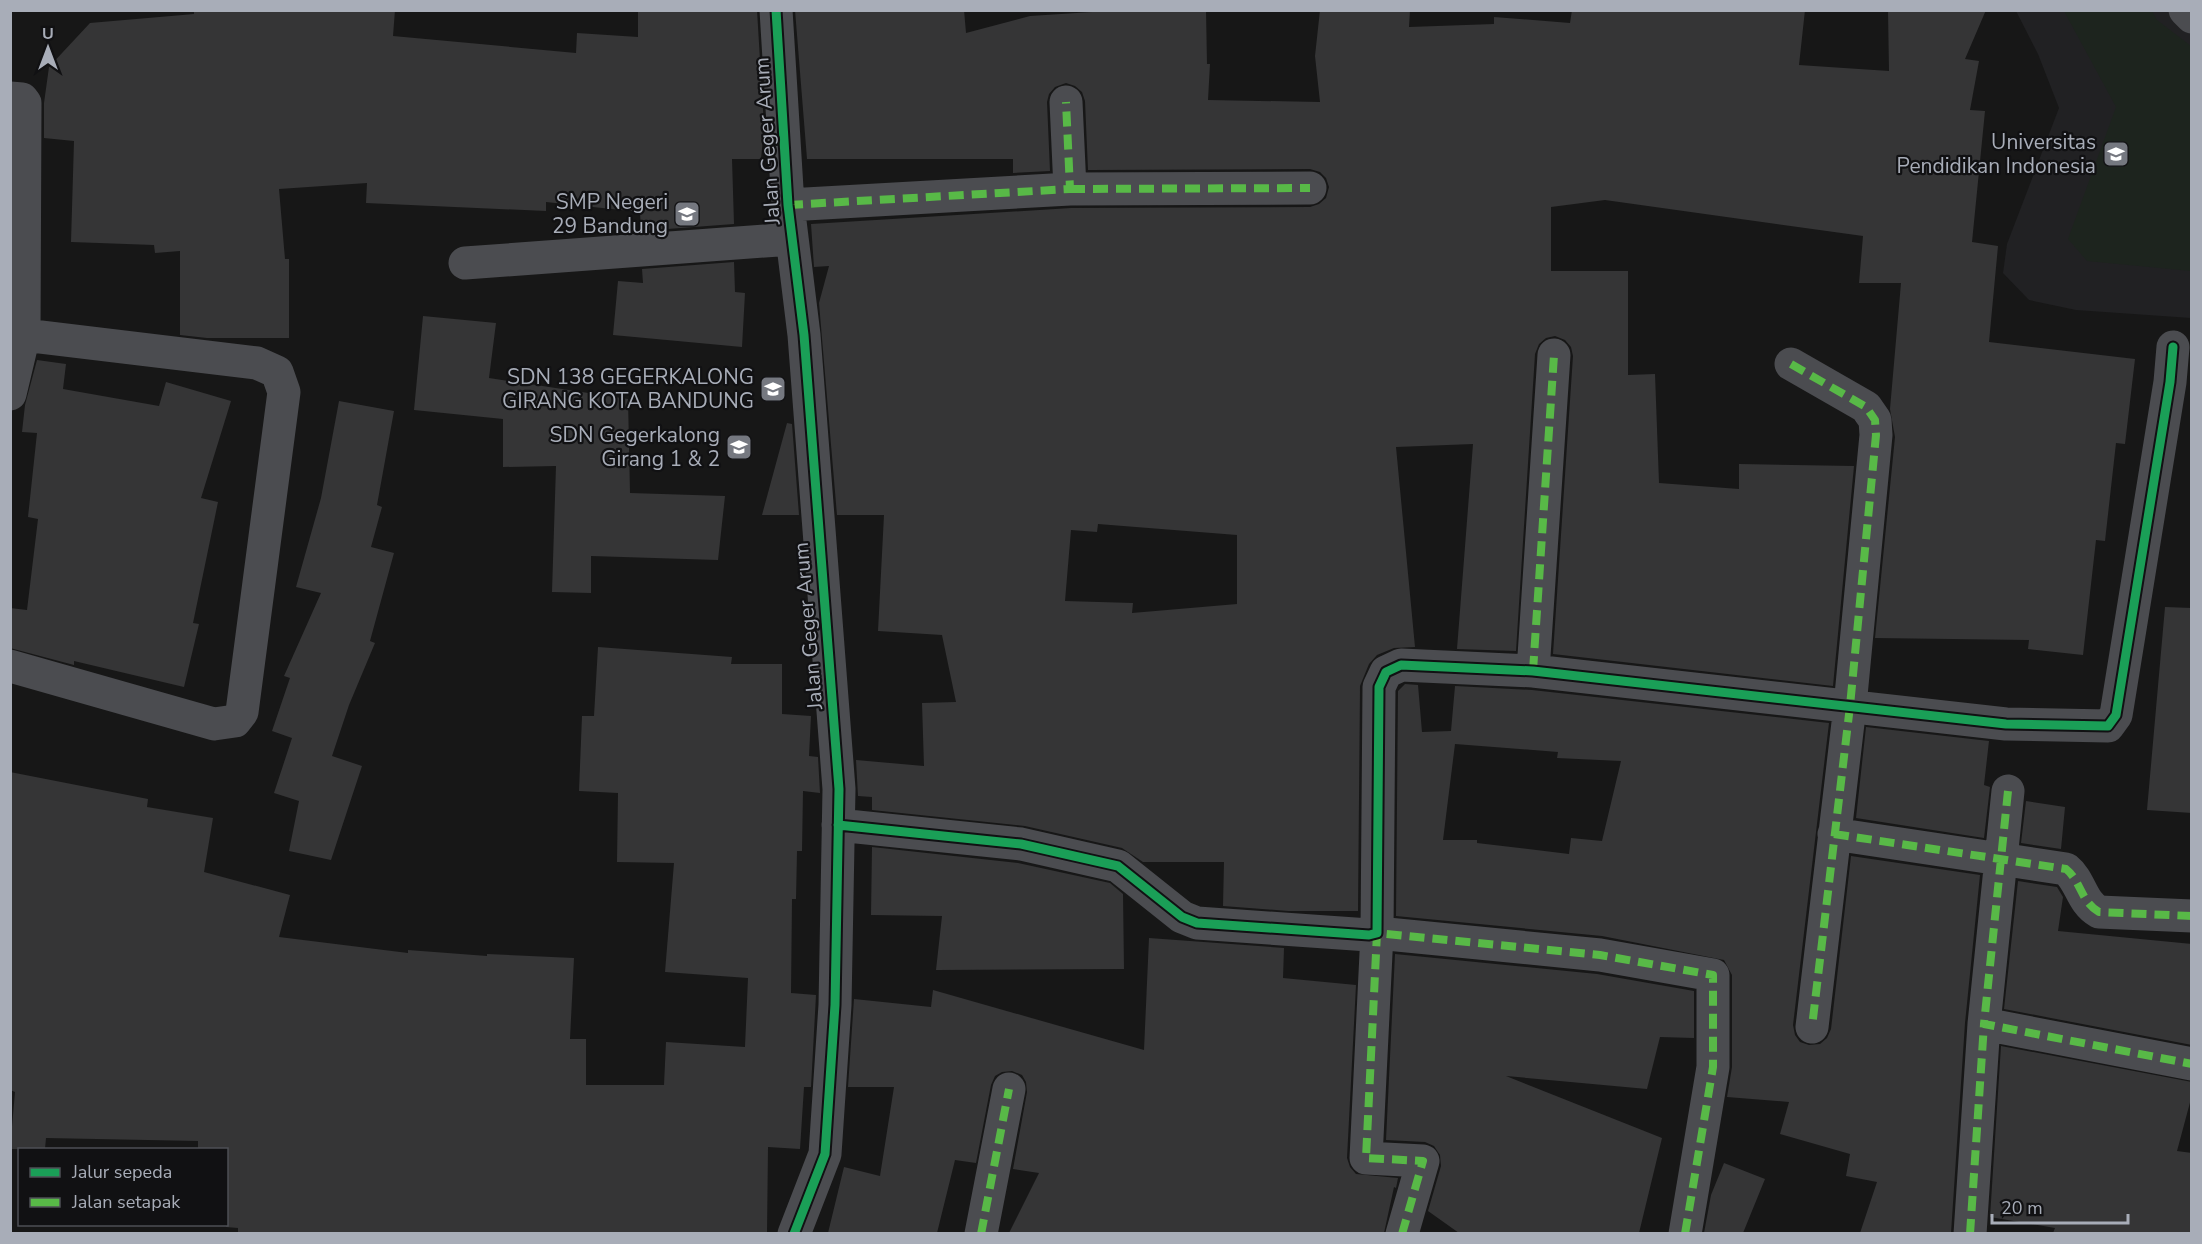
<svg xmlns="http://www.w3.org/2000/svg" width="2202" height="1244" font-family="'Nunito Sans',sans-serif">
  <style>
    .built { fill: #212123 }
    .green { fill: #1d241e }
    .building { fill: #353536; fill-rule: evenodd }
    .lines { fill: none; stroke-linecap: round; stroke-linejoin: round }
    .minor { stroke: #4b4c50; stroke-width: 33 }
    .quiet { stroke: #58b947; stroke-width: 8; stroke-dasharray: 15 8; stroke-linecap: butt }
    .cycleway-casing { stroke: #111113; stroke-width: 13 }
    .cycleway { stroke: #1a9f57; stroke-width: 9 }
    .labels { text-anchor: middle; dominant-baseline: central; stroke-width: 4.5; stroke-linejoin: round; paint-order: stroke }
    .street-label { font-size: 21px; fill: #a8adb8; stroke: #111113 }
    .poi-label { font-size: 21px; fill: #a8adb8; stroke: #111113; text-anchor: end }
  </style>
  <rect width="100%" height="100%" fill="#171717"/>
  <path class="built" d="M 2016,11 L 2191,11 L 2191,318 L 2076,310 L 2029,300 L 2003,273 L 2007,244 L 2059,108 L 2038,54 Z"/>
  <path class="green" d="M 2064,11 L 2152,11 L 2157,20 L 2191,46 L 2191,271 L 2087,261 L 2068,239 L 2116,107 Z"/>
  <path class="building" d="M 194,10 L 395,10 L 393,36 L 576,53 L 577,33 L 638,37 L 638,10 L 757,10 L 764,127 L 761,159 L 732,159 L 734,224 L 641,231 L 640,212 L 546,202 L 546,211 L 366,203 L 367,183 L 279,189 L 285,259 L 289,259 L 289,338 L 207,338 L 180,335 L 180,251 L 155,253 L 154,245 L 71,242 L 74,141 L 44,138 L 44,103 L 49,67 L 90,23 L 194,14 Z
    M 795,10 L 964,10 L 966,33 L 1030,16 L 1123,10 L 1206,10 L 1207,64 L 1210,64 L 1208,100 L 1320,102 L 1315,56 L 1320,10 L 1410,10 L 1409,27 L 1494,24 L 1494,17 L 1570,23 L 1572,10 L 1805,10 L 1799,65 L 1889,71 L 1888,10 L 1986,10 L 1965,59 L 1979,61 L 1970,110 L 1985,111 L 1972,242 L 1998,246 L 1989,342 L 2135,359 L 2125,444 L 2116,443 L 2105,541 L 2096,540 L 2083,655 L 2028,649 L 2029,640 L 1875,638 L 1895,437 L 1890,409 L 1901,283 L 1859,283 L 1863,236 L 1605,200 L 1551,207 L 1551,271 L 1628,271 L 1628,375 L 1655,374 L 1659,483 L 1739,489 L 1739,464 L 1854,466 L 1833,686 L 1553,654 L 1573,356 L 1571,347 L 1565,340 L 1555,336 L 1546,338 L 1539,344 L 1535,354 L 1516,651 L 1457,649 L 1473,444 L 1396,447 L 1415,647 L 1394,648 L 1377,655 L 1369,664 L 1360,686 L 1358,911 L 1288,911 L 1223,906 L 1224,862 L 1143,862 L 1122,848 L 1025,826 L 872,810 L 872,797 L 858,796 L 856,760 L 924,766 L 922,703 L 956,702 L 942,635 L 878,631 L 884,515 L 837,515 L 819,303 L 829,266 L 814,267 L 811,224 L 1071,208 L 1310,207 L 1319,204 L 1326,198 L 1329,187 L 1326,178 L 1320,172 L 1310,169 L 1088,170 L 1085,101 L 1082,92 L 1075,86 L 1066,83 L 1055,87 L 1049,94 L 1047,102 L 1050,171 L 1013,173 L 1013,159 L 807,159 ZM 1098,524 L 1237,535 L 1237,604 L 1132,613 L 1133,603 L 1065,601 L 1071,530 L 1097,532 Z
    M 734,262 L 735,292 L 745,293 L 742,347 L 613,335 L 618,281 L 643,283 L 642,269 Z
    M 423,316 L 496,323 L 489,378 L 628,399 L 630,493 L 725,496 L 718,560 L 591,556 L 591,593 L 552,592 L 556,466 L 503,467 L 503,419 L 414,410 Z
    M 37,360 L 66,364 L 63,389 L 159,406 L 166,382 L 231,401 L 201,498 L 218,502 L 193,623 L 199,624 L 184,687 L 74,661 L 74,665 L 10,648 L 10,608 L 27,610 L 38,519 L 28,517 L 37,433 L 22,432 L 25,405 Z
    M 339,401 L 394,411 L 377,505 L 382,507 L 371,547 L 394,553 L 370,641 L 375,643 L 349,705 L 332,756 L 362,766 L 331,860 L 289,851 L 299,801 L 274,793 L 292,738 L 272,731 L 290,678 L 284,676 L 321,593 L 296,587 L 321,498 Z
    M 787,423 L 792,424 L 799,515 L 762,515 Z
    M 2165,607 L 2192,608 L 2192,813 L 2147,810 Z
    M 598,647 L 732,657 L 731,664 L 782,664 L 782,714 L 811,716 L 809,756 L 818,757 L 820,793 L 803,791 L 802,851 L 797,851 L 796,899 L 792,899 L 791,993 L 816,995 L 811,1087 L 804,1087 L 800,1149 L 768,1147 L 767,1233 L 238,1233 L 238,1228 L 226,1227 L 226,1149 L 198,1149 L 198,1141 L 46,1138 L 45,1149 L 10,1149 L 15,1092 L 10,1090 L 10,772 L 148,799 L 147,807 L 213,818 L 204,872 L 290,895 L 279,937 L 408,953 L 408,950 L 487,956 L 487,954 L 574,958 L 570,1039 L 586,1039 L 586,1085 L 664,1085 L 666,1042 L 745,1047 L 748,978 L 665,972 L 674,863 L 617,862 L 618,793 L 579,791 L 582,716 L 594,716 Z
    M 1405,684 L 1418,685 L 1422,732 L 1451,731 L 1455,686 L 1532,690 L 1829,723 L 1793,1025 L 1795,1035 L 1800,1042 L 1809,1045 L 1820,1044 L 1827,1038 L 1831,1029 L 1851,856 L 1980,875 L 1965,1023 L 1951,1233 L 1860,1233 L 1877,1182 L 1846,1176 L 1850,1154 L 1780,1134 L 1789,1102 L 1727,1097 L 1732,1067 L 1732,975 L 1724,960 L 1602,936 L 1396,916 L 1398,691 ZM 1455,744 L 1558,752 L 1557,758 L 1621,761 L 1602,841 L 1571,838 L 1569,854 L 1477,843 L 1477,840 L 1443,840 Z
    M 1866,727 L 1989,741 L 1984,785 L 1990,787 L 1984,838 L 1856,818 Z
    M 2026,801 L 2065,807 L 2061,849 L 2021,843 Z
    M 872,847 L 1018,863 L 1110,883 L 1123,894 L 1124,969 L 936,970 L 942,916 L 871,915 Z
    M 2018,881 L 2057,887 L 2063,897 L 2058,931 L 2192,944 L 2192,1045 L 2004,1009 Z
    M 1149,938 L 1284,948 L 1283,978 L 1356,985 L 1347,1158 L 1350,1167 L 1356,1174 L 1398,1178 L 1396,1188 L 1394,1187 L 1384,1233 L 1009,1233 L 1039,1173 L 1013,1169 L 1027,1092 L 1026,1082 L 1022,1075 L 1012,1071 L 1002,1072 L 995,1076 L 991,1085 L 976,1163 L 955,1160 L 937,1233 L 828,1233 L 844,1167 L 880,1176 L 894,1087 L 848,1087 L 854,999 L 931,1007 L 933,990 L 1144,1050 Z
    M 1395,954 L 1597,974 L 1694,991 L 1694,1038 L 1660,1037 L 1647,1089 L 1506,1076 L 1662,1138 L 1639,1233 L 1459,1233 L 1428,1211 L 1441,1166 L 1440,1155 L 1434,1146 L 1425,1142 L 1386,1140 Z
    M 2001,1046 L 2192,1082 L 2192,1095 L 2177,1151 L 2192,1153 L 2192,1233 L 2053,1233 L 2055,1228 L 1990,1217 Z
    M 1724,1163 L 1765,1179 L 1743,1233 L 1704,1233 L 1711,1195 Z"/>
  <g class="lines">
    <path class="minor" d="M 776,10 L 788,205 L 804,335 L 839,789 L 835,1005 L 825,1154 L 794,1234
      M 2185,10 L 2192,17
      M 10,98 L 22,99 L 25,103 L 24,335 L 10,394
      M 1070,189 L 1310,188
      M 788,205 L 1070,189 L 1066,102
      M 465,263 L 792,239
      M 1791,364 L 1866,407 L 1875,420 L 1876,435 L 1850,706 L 1812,1027
      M 10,666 L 214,724 L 235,721 L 242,712 L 284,392 L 277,372 L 257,363 L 24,335
      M 1533,671 L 1554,355
      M 2008,791 L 1984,1024 L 2192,1064
      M 838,825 L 1021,844 L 1118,866 L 1182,917 L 1197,923 L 1369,935 L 1377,933 L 1379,687 L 1386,672 L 1401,665 L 1533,671 L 2006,724 L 2108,726 L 2116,715 L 2170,382 L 2173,347
      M 1834,834 L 2066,869 C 2081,881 2081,902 2099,912 L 2192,916
      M 981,1234 L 1009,1089
      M 1402,1234 L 1423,1161 L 1366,1158 L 1377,933 L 1600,955 L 1713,975 L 1713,1067 L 1685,1234
      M 1970,1234 L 1984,1024"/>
    <path class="quiet" d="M 1070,189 L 1310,188
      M 788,205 L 1070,189 L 1066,102
      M 1791,364 L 1866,407 L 1875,420 L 1876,435 L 1850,706 L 1812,1027
      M 1533,671 L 1554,355
      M 2008,791 L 1984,1024 L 2192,1064
      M 1834,834 L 2066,869 C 2081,881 2081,902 2099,912 L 2192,916
      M 981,1234 L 1009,1089
      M 1402,1234 L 1423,1161 L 1366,1158 L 1377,933 L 1600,955 L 1713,975 L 1713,1067 L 1685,1234
      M 1970,1234 L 1984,1024"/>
    <g class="cycleway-casing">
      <path id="cycleway" d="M 776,10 L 788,205 L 804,335 L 839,789 L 835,1005 L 825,1154 L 794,1234
        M 838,825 L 1021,844 L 1118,866 L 1182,917 L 1197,923 L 1369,935 L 1377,933 L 1379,687 L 1386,672 L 1401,665 L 1533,671 L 2006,724 L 2108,726 L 2116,715 L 2170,382 L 2173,347"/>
    </g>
    <use href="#cycleway" class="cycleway"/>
  </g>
  <defs>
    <g id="university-square" transform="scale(1.35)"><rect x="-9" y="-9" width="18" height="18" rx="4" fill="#757880" stroke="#111113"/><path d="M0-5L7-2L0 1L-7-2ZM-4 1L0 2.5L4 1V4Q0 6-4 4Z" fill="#fff"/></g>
    <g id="school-square" transform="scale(1.35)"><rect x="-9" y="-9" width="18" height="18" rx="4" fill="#757880" stroke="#111113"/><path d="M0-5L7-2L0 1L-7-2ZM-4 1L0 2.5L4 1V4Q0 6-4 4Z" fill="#fff"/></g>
  </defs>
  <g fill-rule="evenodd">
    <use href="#university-square" x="2116" y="154"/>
    <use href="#school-square" x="687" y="214"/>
    <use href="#school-square" x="773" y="389"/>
    <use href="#school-square" x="739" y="447"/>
  </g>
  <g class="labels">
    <g class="street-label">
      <text transform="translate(767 141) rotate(-94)">Jalan Geger Arum</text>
      <text transform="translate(808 626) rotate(-95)">Jalan Geger Arum</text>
    </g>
    <g class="poi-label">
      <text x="2096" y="142">Universitas<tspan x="2096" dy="24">Pendidikan Indonesia</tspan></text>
      <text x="668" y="202">SMP Negeri<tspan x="668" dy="24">29 Bandung</tspan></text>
      <text x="754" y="377">SDN 138 GEGERKALONG<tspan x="754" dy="24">GIRANG KOTA BANDUNG</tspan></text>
      <text x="720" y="435">SDN Gegerkalong<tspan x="720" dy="24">Girang 1 &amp; 2</tspan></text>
    </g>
  </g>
  <rect width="2202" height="1244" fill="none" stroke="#a8adb8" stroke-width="24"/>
  <rect x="18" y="1148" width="210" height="78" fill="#111113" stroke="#4d4f55" stroke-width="1.5"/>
  <rect x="30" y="1168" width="30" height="9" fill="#1a9f57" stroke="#4d4f55" stroke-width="1.5"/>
  <text x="72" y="1178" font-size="18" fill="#a8adb8">Jalur sepeda</text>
  <rect x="30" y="1198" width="30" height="9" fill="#58b947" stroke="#4d4f55" stroke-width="1.5"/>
  <text x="72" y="1208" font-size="18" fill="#a8adb8">Jalan setapak</text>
  <g transform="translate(48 48)" stroke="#111113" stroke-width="4.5" paint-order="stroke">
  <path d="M0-4.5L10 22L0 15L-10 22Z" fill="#a8adb8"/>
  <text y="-9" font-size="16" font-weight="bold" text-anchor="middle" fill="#a8adb8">U</text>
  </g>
  <path d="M1992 1214v9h136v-9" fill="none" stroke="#a8adb8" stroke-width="3"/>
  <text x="2001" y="1214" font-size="18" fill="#a8adb8" stroke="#111113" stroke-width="4.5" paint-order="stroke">20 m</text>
</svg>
